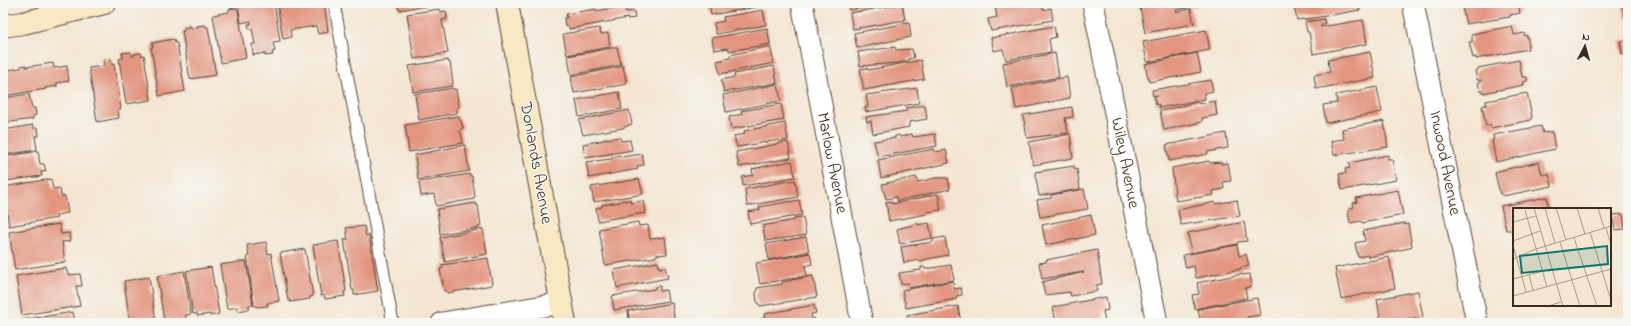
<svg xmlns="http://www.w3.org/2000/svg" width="1631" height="326" font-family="'Indie Flower',sans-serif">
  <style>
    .building { fill: #e39580 }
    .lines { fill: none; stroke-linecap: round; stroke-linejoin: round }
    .lane-casing { stroke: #574639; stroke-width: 13 }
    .street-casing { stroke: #574639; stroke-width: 23 }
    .secondary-casing { stroke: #574639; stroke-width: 24 }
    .lane { stroke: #fff; stroke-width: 11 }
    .street { stroke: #fff; stroke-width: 21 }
    .secondary { stroke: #f8e8c3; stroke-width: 22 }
    .labels { text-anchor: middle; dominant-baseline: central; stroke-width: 3; stroke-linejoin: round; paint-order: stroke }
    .street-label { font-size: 17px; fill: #3b2a1e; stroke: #f6f6f2 }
    .inset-road { fill: none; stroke: #aa9b8a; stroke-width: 1 }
    .view { fill: #0f766e; fill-opacity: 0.15; stroke: #0f766e; stroke-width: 2 }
    .inset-edge { fill: none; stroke: #3b2a1e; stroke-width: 2 }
  </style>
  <rect width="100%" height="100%" fill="#f6f6f2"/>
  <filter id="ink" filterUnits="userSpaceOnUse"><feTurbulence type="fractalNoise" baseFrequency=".025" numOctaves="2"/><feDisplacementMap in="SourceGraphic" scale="8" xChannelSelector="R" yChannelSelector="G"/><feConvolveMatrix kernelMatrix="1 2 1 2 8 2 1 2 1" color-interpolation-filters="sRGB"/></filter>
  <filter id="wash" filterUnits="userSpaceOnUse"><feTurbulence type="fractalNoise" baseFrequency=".012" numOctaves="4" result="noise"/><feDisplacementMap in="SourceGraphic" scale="16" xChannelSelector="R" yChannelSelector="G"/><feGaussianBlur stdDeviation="0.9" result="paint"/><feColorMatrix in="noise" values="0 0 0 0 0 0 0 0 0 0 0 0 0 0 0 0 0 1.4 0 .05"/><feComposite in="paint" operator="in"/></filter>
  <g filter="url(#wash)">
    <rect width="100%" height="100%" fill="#f4e6d2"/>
    <g id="blocks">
      <path class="building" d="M 238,3 L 274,3 L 280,41 L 273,42 L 275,51 L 272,52 L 273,55 L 265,56 L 265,53 L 253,55 L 252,44 L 255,44 L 252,29 L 249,29 L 248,24 L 251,24 L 251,21 L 241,23 Z
        M 277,3 L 324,3 L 328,32 L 318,34 L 316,26 L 290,30 L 291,37 L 283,39 Z
        M 397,3 L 437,3 L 437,4 L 399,10 Z
        M 557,3 L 572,3 L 572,4 L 557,6 Z
        M 709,3 L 762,3 L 762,6 L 711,15 Z
        M 848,3 L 884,3 L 884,4 L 849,10 Z
        M 1001,3 L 1042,3 L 1043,10 L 1051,8 L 1053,20 L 991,31 L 988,19 L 997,17 L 995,6 L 1001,5 Z
        M 1139,3 L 1196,3 L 1197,6 L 1176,10 L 1177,12 L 1191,9 L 1194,24 L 1145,33 Z
        M 1293,3 L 1359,3 L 1360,10 L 1303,20 L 1303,19 L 1297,20 Z
        M 1461,3 L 1507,3 L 1508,4 L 1518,3 L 1520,13 L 1510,15 L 1510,17 L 1466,24 Z
        M 1622,3 L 1628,3 L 1628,17 L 1625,18 Z
        M 902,4 L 905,20 L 853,29 L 850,13 Z
        M 625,6 L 626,12 L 634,11 L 635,18 L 628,19 L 628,18 L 569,29 L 569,26 L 565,26 L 564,18 L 567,18 L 566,14 L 596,9 L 596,11 Z
        M 237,8 L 238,11 L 246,58 L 221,63 L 213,15 L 229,12 L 229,9 Z
        M 440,9 L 440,12 L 446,11 L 447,19 L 442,20 L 448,53 L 414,59 L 407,14 Z
        M 763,10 L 766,25 L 716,34 L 714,23 L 724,21 L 723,17 Z
        M 1324,19 L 1325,24 L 1321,25 L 1321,27 L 1363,20 L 1367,44 L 1313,54 L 1309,32 L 1307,32 L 1305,22 Z
        M 909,22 L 911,37 L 857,48 L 854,33 L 898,25 L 898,24 Z
        M 205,25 L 206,27 L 208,27 L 216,75 L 190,79 L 182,31 L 184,31 L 184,28 L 191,26 L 191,29 L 197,28 L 197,26 Z
        M 1054,26 L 1056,37 L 1049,39 L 1051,52 L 1006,60 L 1003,49 L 994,51 L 991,38 Z
        M 1512,26 L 1514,35 L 1524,33 L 1525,36 L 1527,36 L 1529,45 L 1527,45 L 1528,49 L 1476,59 L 1476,57 L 1473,58 L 1469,42 L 1472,42 L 1472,34 Z
        M 599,28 L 601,34 L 608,33 L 610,47 L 567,55 L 563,34 Z
        M 767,28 L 770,44 L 729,51 L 729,48 L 714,50 L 712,38 Z
        M 1206,30 L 1210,50 L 1147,62 L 1143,42 Z
        M 174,39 L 175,43 L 177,43 L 185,91 L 159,96 L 151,47 L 153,47 L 152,43 Z
        M 1628,40 L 1628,53 L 1622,54 L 1620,41 Z
        M 770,46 L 774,63 L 720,74 L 717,61 L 730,58 L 730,55 Z
        M 617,47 L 621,65 L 571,75 L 568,56 Z
        M 895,47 L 896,50 L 912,49 L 914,58 L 908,59 L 908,61 L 897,63 L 860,66 L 858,52 Z
        M 131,52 L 132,56 L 134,56 L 134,54 L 141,53 L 142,56 L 144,55 L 151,100 L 126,104 L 119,59 L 123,58 L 122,53 Z
        M 1370,52 L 1375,78 L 1316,89 L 1314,75 L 1330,72 L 1328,60 Z
        M 1055,53 L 1059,77 L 1007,87 L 1003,63 Z
        M 1197,53 L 1201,72 L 1149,82 L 1145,64 Z
        M 111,59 L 112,65 L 114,64 L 121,109 L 118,110 L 119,118 L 97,122 L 89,68 L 104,66 L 103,60 Z
        M 448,60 L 448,62 L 450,62 L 453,83 L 452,84 L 452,86 L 413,92 L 409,66 Z
        M 921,60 L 924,79 L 864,90 L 860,69 L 867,68 L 868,70 Z
        M 1519,60 L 1522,77 L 1527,77 L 1527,81 L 1523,82 L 1524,85 L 1483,93 L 1483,91 L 1480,91 L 1478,82 L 1481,82 L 1481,80 L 1477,80 L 1475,71 L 1478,70 L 1478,68 Z
        M 53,63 L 54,68 L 67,66 L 69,81 L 57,83 L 57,86 L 45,88 L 46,89 L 3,96 L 3,71 L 21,68 L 21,66 L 26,65 L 26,67 Z
        M 623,66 L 627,84 L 574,93 L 571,77 Z
        M 774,66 L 777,83 L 724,92 L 721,80 L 735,77 L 734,74 Z
        M 1067,77 L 1070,98 L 1016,109 L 1012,88 Z
        M 1211,80 L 1213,91 L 1204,93 L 1205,99 L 1159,108 L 1159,104 L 1156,105 L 1154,97 L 1157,97 L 1157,95 L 1153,96 L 1152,90 Z
        M 778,84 L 781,101 L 726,112 L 723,95 Z
        M 1377,87 L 1382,112 L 1326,123 L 1323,105 L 1337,103 L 1336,95 Z
        M 453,88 L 454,90 L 456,89 L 459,107 L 456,108 L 457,113 L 419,120 L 415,94 Z
        M 917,88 L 919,103 L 866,112 L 865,107 L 868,107 L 866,95 Z
        M 619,92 L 622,109 L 579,117 L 576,100 Z
        M 1527,93 L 1532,117 L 1531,117 L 1531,120 L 1491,128 L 1490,124 L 1486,126 L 1482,106 L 1486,105 L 1486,101 Z
        M 29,94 L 32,108 L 35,108 L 36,115 L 33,116 L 33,119 L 3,123 L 3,98 Z
        M 1215,101 L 1217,115 L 1202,118 L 1202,122 L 1164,130 L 1160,111 L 1198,102 L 1199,104 Z
        M 781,104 L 784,120 L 731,129 L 729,117 L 742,114 L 741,111 Z
        M 925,105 L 927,119 L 909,122 L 909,127 L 873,134 L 871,121 L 867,122 L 866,117 L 907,111 L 906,108 Z
        M 1072,107 L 1073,117 L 1065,118 L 1068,133 L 1027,138 L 1023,115 Z
        M 629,110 L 632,124 L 622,128 L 583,135 L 579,120 Z
        M 458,116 L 459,119 L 461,121 L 463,128 L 460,130 L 463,143 L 409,152 L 405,125 Z
        M 1384,121 L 1388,147 L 1334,155 L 1331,141 L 1344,139 L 1342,129 Z
        M 785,123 L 788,140 L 779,142 L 779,140 L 737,147 L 734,136 L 745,134 L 744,131 Z
        M 33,125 L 33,128 L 38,128 L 39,136 L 35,136 L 37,150 L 3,155 L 3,130 Z
        M 1541,126 L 1543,133 L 1552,132 L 1555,149 L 1496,162 L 1492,140 L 1494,140 L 1493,135 Z
        M 1226,133 L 1228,148 L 1207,152 L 1208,154 L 1169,161 L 1166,145 Z
        M 912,134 L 913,137 L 935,134 L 937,146 L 878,157 L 874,141 L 895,138 L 895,136 L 899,135 L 900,137 Z
        M 1070,134 L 1073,158 L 1033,165 L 1029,142 Z
        M 620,137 L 621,141 L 630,140 L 632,150 L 585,158 L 583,144 L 604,140 L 604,139 Z
        M 788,142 L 791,158 L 739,167 L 736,152 Z
        M 465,145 L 469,171 L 418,180 L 415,155 Z
        M 934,149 L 935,152 L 946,150 L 949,163 L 881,178 L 878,160 Z
        M 38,151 L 40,164 L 44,164 L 46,171 L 41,172 L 42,176 L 5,181 L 3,157 Z
        M 642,154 L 644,165 L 637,166 L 638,169 L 589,178 L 586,162 L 612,159 L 612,157 L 620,155 L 621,157 Z
        M 1388,155 L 1388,159 L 1392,159 L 1396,180 L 1342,190 L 1339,174 L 1346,173 L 1345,169 L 1350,168 L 1349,163 Z
        M 792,161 L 795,177 L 743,186 L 742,177 L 753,175 L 752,169 Z
        M 1209,161 L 1210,163 L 1221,162 L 1221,164 L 1228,163 L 1231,181 L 1223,182 L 1224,189 L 1213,191 L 1214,195 L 1176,201 L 1172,168 Z
        M 1539,162 L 1542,175 L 1549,174 L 1552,186 L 1503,196 L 1503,194 L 1500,194 L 1495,173 L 1498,171 Z
        M 1074,166 L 1075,170 L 1077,169 L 1080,189 L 1039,196 L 1035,172 Z
        M 470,174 L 470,176 L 472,176 L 475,197 L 474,198 L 474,199 L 436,206 L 434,194 L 421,196 L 419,182 Z
        M 916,177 L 918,182 L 935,178 L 948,178 L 950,189 L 897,201 L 896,197 L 886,199 L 882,184 Z
        M 51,179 L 53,189 L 60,188 L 61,196 L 65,196 L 68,213 L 56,215 L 57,218 L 9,226 L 3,187 Z
        M 639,179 L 643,194 L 594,202 L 591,187 Z
        M 795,180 L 798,197 L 747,206 L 745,189 Z
        M 1084,189 L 1088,209 L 1040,217 L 1037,200 L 1051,198 L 1051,195 Z
        M 1398,190 L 1403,215 L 1362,223 L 1361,221 L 1350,223 L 1348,211 L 1351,208 L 1354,207 L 1353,203 L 1357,202 L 1356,198 Z
        M 938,194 L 941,210 L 927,212 L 927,214 L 889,221 L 886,202 L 892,201 L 892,204 Z
        M 1547,197 L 1549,209 L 1514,209 L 1514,230 L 1506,230 L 1501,206 Z
        M 630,200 L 631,203 L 643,201 L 645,213 L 598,221 L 596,208 L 602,207 L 602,205 L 620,202 L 620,201 Z
        M 799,200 L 802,215 L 750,224 L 748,212 L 760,210 L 759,207 Z
        M 1237,200 L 1240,216 L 1181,225 L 1178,210 L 1215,202 L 1215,204 Z
        M 476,203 L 476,205 L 478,205 L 481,226 L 479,226 L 479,228 L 440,234 L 437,209 Z
        M 1623,214 L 1625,229 L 1615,230 L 1612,215 Z
        M 1091,215 L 1095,235 L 1046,245 L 1042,225 Z
        M 803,217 L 806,235 L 765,241 L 763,226 L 795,220 L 795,218 Z
        M 638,222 L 639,226 L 648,225 L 650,239 L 665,237 L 667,254 L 656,255 L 656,257 L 605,265 L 599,229 Z
        M 1244,222 L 1247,241 L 1237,242 L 1238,244 L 1191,253 L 1188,233 Z
        M 917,223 L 918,225 L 929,223 L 932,238 L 900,244 L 897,229 L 913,225 L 913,224 Z
        M 1405,223 L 1405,225 L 1408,224 L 1412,246 L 1409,247 L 1409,248 L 1368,257 L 1368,255 L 1358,257 L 1355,243 L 1365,241 L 1363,231 Z
        M 59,224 L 61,234 L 69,233 L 70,241 L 62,242 L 65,262 L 15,270 L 9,232 Z
        M 364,226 L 366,236 L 369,235 L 378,291 L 354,295 L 354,290 L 352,290 L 344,239 L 348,239 L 346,228 Z
        M 483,229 L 487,254 L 445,262 L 440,237 Z
        M 806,237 L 809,252 L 769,260 L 766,244 Z
        M 945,237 L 948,255 L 923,260 L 923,261 L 920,262 L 919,260 L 904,263 L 901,247 L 933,242 L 933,239 Z
        M 338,241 L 346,291 L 344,292 L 345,296 L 325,299 L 324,295 L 321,296 L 313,245 Z
        M 266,242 L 268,254 L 271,253 L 279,301 L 267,303 L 268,306 L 257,307 L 256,306 L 254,306 L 247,256 L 249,256 L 247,245 Z
        M 1237,245 L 1239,256 L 1246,254 L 1249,266 L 1240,268 L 1241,269 L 1196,278 L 1194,266 L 1186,268 L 1183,255 Z
        M 305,249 L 313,296 L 310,297 L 310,299 L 290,302 L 290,300 L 288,300 L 280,253 Z
        M 1097,250 L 1102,284 L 1096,285 L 1097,291 L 1071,296 L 1070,292 L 1045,295 L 1042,282 L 1084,272 L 1042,279 L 1039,263 L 1046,262 L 1046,260 Z
        M 810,253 L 812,264 L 805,266 L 807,276 L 760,284 L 756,263 Z
        M 1389,257 L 1395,288 L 1341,299 L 1335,268 Z
        M 488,258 L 492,285 L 447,293 L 447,291 L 444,291 L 440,269 L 443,268 L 442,265 Z
        M 246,261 L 253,305 L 249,305 L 249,309 L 238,311 L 237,307 L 227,309 L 220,265 Z
        M 658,262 L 659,268 L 665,267 L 668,278 L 617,288 L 614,270 Z
        M 951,265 L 954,280 L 909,288 L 908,283 L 901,284 L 899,273 L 921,270 L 921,267 L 924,267 L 925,269 Z
        M 211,267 L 219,314 L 210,316 L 210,314 L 197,316 L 197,313 L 193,314 L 186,271 Z
        M 66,268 L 68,275 L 80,274 L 82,286 L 76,286 L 80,306 L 22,315 L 16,276 Z
        M 184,271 L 191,314 L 186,315 L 186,319 L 175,321 L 174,318 L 164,320 L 157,276 Z
        M 1242,274 L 1242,275 L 1250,274 L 1252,286 L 1245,288 L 1247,298 L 1195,309 L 1192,295 L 1199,294 L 1197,283 Z
        M 813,276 L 817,297 L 760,306 L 757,301 L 756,294 L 757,288 L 782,284 L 782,282 Z
        M 149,277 L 156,321 L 146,323 L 130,323 L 124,281 Z
        M 953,281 L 954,289 L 961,288 L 962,295 L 956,296 L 957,299 L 906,308 L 902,290 Z
        M 660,286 L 660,291 L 666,290 L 668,301 L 614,310 L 612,296 L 655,289 L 655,287 Z
        M 1418,291 L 1423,317 L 1394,323 L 1381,323 L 1377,299 Z
        M 1106,297 L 1108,310 L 1103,311 L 1105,322 L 1056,323 L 1053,307 Z
        M 1257,298 L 1260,315 L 1247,317 L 1248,320 L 1231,323 L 1196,323 L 1196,320 L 1200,319 L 1198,309 Z
        M 672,303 L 675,323 L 625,323 L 629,319 L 628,311 Z
        M 814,305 L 816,313 L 811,314 L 812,319 L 814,318 L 815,323 L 763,323 L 762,318 L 765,318 L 764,314 Z
        M 958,306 L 961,322 L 909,323 L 907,315 Z
        M 73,312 L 75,322 L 81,321 L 81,323 L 24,323 L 23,320 Z"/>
    </g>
  </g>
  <g filter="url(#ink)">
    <use href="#blocks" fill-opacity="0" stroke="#574639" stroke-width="1"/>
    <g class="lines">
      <g class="lane-casing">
        <path id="lane" d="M 334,3 L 393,323"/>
      </g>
      <g class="street-casing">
        <path id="street" d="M 802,3 L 862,323
          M 1093,3 L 1157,323
          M 1413,3 L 1477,323
          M 442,323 L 562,303"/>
      </g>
      <g class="secondary-casing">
        <path id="secondary" d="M 507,3 L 565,323
          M 3,26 L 23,23 L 104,3"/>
      </g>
      <use href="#lane" class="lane"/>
      <use href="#street" class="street"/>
      <use href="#secondary" class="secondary"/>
    </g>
  </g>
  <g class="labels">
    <g class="street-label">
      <text transform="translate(536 163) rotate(80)">Donlands Avenue</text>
      <text transform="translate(832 163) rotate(79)">Marlow Avenue</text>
      <text transform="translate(1125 163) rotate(79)">Wiley Avenue</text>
      <text transform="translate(1445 163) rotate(79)">Inwood Avenue</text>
    </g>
  </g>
  <g transform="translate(1513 208)">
    <rect width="98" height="98" fill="#f4e6d2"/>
    <path class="inset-road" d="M 21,0 L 50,98M 32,0 L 42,35M 43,0 L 53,32M 64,0 L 72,26M 85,0 L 91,20M 12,2 L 34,79M 0,14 L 23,8M 93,20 L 98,37M 77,24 L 98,92M 61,30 L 84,98M 0,33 L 27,23M 47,34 L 67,98M 0,37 L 13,84M 0,51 L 23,41 L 98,18M 16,67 L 20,82M 0,71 L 38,61M 0,88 L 98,61M 35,98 L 48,94"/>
    <path class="view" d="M 94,38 L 95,56 L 9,65 L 7,48 Z"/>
    <rect width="98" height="98" class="inset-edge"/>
  </g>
  <rect width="1631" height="326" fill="none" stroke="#f6f6f2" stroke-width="16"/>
  <g transform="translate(1585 46) rotate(6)" stroke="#f6f6f2" stroke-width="3" paint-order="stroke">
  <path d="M0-3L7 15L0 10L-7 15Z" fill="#3b2a1e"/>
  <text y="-6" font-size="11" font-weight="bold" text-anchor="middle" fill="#3b2a1e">N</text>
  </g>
</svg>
